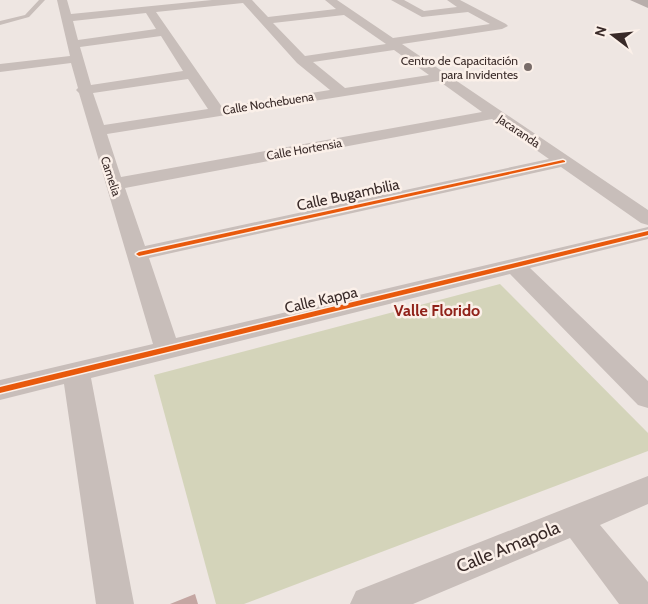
<svg xmlns="http://www.w3.org/2000/svg" width="648" height="604" font-family="Cabin,sans-serif">
  <style>
    .green { fill: #d4d4ba }
    .building { fill: #c4a6a2 }
    .lines { fill: none; stroke-linecap: round; stroke-linejoin: round }
    .lane { fill: #c8beba; fill-rule: evenodd }
    .street { fill: #c8beba; fill-rule: evenodd }
    .secondary { fill: #b8aeab; fill-rule: evenodd }
    .cycleway-casing { stroke: #fbf0e9; stroke-width: 3 }
    .cycleway { fill: #e8590c; fill-rule: evenodd }
    .poi-dot { fill: #786c69; stroke: #fbf0e9; stroke-width: 2 }
    .labels { text-anchor: middle; dominant-baseline: central; stroke-width: 5; stroke-linejoin: round; paint-order: stroke }
    .far-poi-label { font-size: 12px; fill: #392a28; stroke: #fbf0e9; text-anchor: end }
    .far-street-label { font-size: 12px; fill: #392a28; stroke: #fbf0e9 }
    .street-label { font-size: 15px; fill: #392a28; stroke: #fbf0e9 }
    .neighbourhood-label { font-size: 16px; font-weight: bold; fill: #902219; stroke: #fbf0e9 }
    .near-street-label { font-size: 18px; fill: #392a28; stroke: #fbf0e9 }
  </style>
  <rect width="100%" height="100%" fill="#eee6e2"/>
  <path class="green" d="M 500,284 L 648,433 L 648,451 L 244,604 L 216,604 L 154,375 Z"/>
  <path class="building" d="M 195,594 L 198,604 L 170,604 Z"/>
  <g class="lines">
    <path class="lane" d="M 39,0 L 45,0 L 29,17 L 0,25 L 0,21 L 25,15 Z"/>
    <path class="street" d="M 57,0 L 67,0 L 71,14 L 212,0 L 252,0 L 268,17 L 336,9 L 325,0 L 337,0 L 393,38 L 490,24 L 468,12 L 422,17 L 391,0 L 404,0 L 424,11 L 457,7 L 447,0 L 460,0 L 506,24 L 508,26 L 502,29 L 402,44 L 648,210 L 648,225 L 641,223 L 561,167 L 149,258 L 176,338 L 648,227 L 648,239 L 530,268 L 648,381 L 648,408 L 638,405 L 510,274 L 91,378 L 134,604 L 96,604 L 64,384 L 0,400 L 0,380 L 153,344 L 79,93 L 76,90 L 78,88 L 71,63 L 0,72 L 0,64 L 70,56 ZM 243,3 L 297,63 L 330,90 L 222,107 L 156,12 ZM 146,13 L 156,29 L 78,40 L 73,21 ZM 344,15 L 386,44 L 305,56 L 273,23 ZM 161,36 L 183,71 L 91,85 L 80,47 ZM 394,50 L 429,75 L 345,88 L 313,62 ZM 188,79 L 208,109 L 104,125 L 93,93 ZM 439,81 L 482,112 L 121,177 L 107,134 ZM 492,119 L 549,159 L 145,246 L 125,188 Z
      M 648,476 L 648,504 L 600,525 L 648,582 L 648,604 L 619,604 L 570,538 L 413,604 L 350,604 L 356,591 Z"/>
    <path class="secondary" d="M 630,0 L 648,0 L 648,8 Z"/>
    <g class="cycleway-casing">
      <path id="cycleway" d="M 563,160 L 565,161 L 565,162 L 139,256 L 136,254 L 139,252 Z
        M 648,231 L 648,235 L 0,393 L 0,387 Z"/>
    </g>
    <use href="#cycleway" class="cycleway"/>
  </g>
  <circle class="poi-dot" cx="528" cy="67" r="5"/>
  <g class="labels">
    <g class="far-poi-label">
      <text x="518" y="60">Centro de Capacitación<tspan x="518" dy="14">para Invidentes</tspan></text>
    </g>
    <g class="far-street-label">
      <text transform="translate(268 103) rotate(-9)">Calle Nochebuena</text>
      <text transform="translate(519 131) rotate(34)">Jacaranda</text>
      <text transform="translate(304 149) rotate(-10)">Calle Hortensia</text>
      <text transform="translate(111 176) rotate(72)">Camelia</text>
    </g>
    <g class="street-label">
      <text transform="translate(348 195) rotate(-12)">Calle Bugambilia</text>
      <text transform="translate(321 300) rotate(-13)">Calle Kappa</text>
    </g>
    <g class="neighbourhood-label">
      <text x="437" y="310">Valle Florido</text>
    </g>
    <g class="near-street-label">
      <text transform="translate(508 547) rotate(-22)">Calle Amapola</text>
    </g>
  </g>
  <g transform="translate(613 35) rotate(286)" stroke="#fbf0e9" stroke-width="4" paint-order="stroke">
  <path d="M0-4L9 19L0 12L-9 19Z" fill="#392a28"/>
  <text y="-8" font-size="14" font-weight="bold" text-anchor="middle" fill="#392a28">N</text>
  </g>
</svg>
